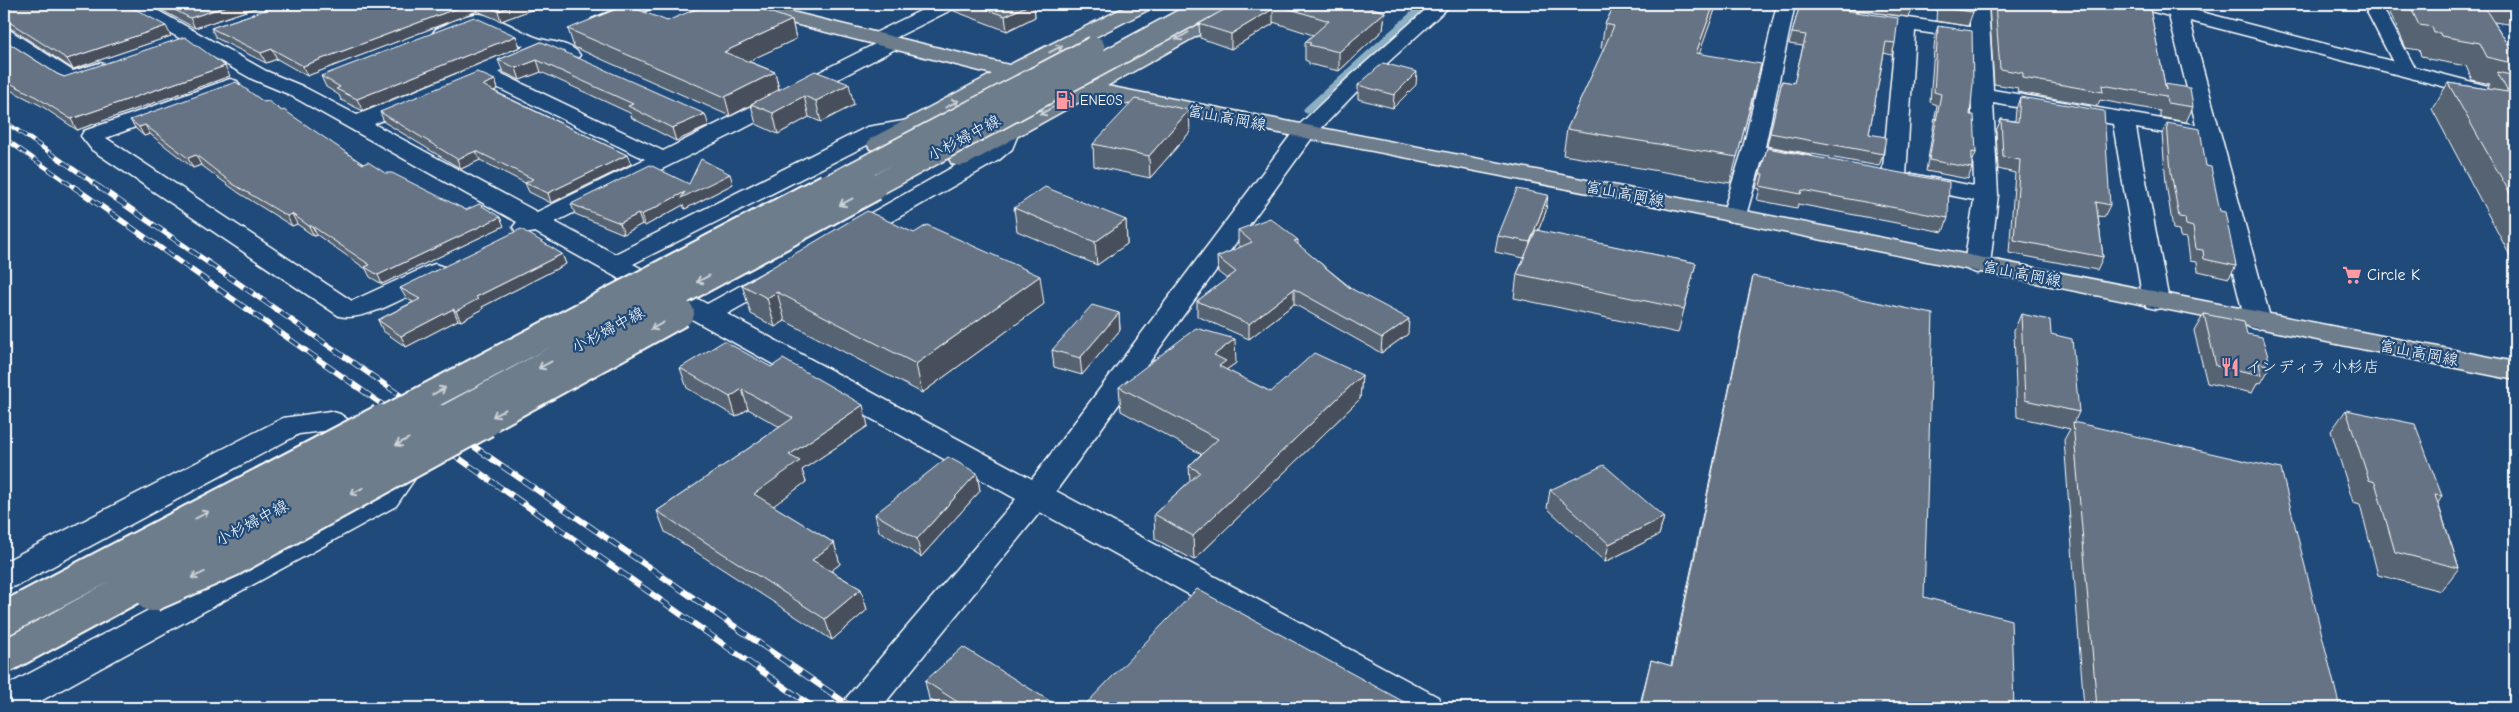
<svg xmlns="http://www.w3.org/2000/svg" width="2519" height="712" font-family="'Comic Neue','Klee One',sans-serif">
  <style>
    .lines { fill: none; stroke-linecap: round; stroke-linejoin: round }
    .stream { stroke: #8dafc4; stroke-width: 7 }
    .street-casing { stroke: #fff; stroke-width: 3 }
    .secondary-casing { stroke: #fff; stroke-width: 3 }
    .primary-casing { stroke: #fff; stroke-width: 3 }
    .street { fill: #1f4a7a; fill-rule: evenodd }
    .secondary { fill: #1f4a7a; fill-rule: evenodd }
    .primary { fill: #6d7d8c; fill-rule: evenodd }
    .rail-far2-casing { stroke: #fff; stroke-width: 4.5 }
    .rail-far1-casing { stroke: #fff; stroke-width: 5.5 }
    .rail-casing { stroke: #fff; stroke-width: 6 }
    .rail-far2 { stroke: #1f4a7a; stroke-width: 3; stroke-dasharray: 9; stroke-linecap: butt }
    .rail-far1 { stroke: #1f4a7a; stroke-width: 4; stroke-dasharray: 11; stroke-linecap: butt }
    .rail { stroke: #1f4a7a; stroke-width: 4.5; stroke-dasharray: 13; stroke-linecap: butt }
    .primary-bridge-far2-casing { stroke: #fff; stroke-width: 24; stroke-linecap: butt }
    .primary-bridge-far1-casing { stroke: #fff; stroke-width: 30; stroke-linecap: butt }
    .primary-bridge-casing { stroke: #fff; stroke-width: 36; stroke-linecap: butt }
    .primary-bridge-far2 { stroke: #6d7d8c; stroke-width: 21 }
    .primary-bridge-far1 { stroke: #6d7d8c; stroke-width: 26 }
    .primary-bridge { stroke: #6d7d8c; stroke-width: 32 }
    .wall { fill: #576372; stroke: #fff }
    .shaded-wall { fill: #47505c; stroke: #fff }
    .building { fill: #657384; stroke: #fff }
    .oneway { stroke: #ccd2d7 }
    .labels { text-anchor: middle; dominant-baseline: central; stroke-width: 4.5; stroke-linejoin: round; paint-order: stroke }
    .far-poi-label { font-size: 14px; fill: #fff; stroke: #1f4a7a; text-anchor: start }
    .street-label { font-size: 16px; fill: #fff; stroke: #1f4a7a }
    .poi-label { font-size: 16px; fill: #fff; stroke: #1f4a7a; text-anchor: start }
  </style>
  <rect width="100%" height="100%" fill="#1f4a7a"/>
  <filter id="ink" filterUnits="userSpaceOnUse"><feTurbulence type="fractalNoise" baseFrequency=".02" numOctaves="2"/><feDisplacementMap in="SourceGraphic" scale="10" xChannelSelector="R" yChannelSelector="G"/><feConvolveMatrix kernelMatrix="1 2 1 2 8 2 1 2 1" color-interpolation-filters="sRGB"/></filter>
  <g filter="url(#ink)">
    <g class="lines">
      <path class="stream" d="M 1307,110 L 1425,4"/>
      <g class="street-casing">
        <path id="street" d="M 124,4 L 146,4 L 266,71 L 302,86 L 357,115 L 524,46 L 478,26 L 450,37 L 436,37 L 433,33 L 436,29 C 448,24 463,15 476,14 C 493,12 527,37 545,40 C 557,43 573,44 580,55 L 577,59 L 570,61 L 542,52 L 498,72 L 663,151 L 875,44 L 868,39 L 871,35 L 934,4 L 957,4 L 955,8 L 895,38 L 902,43 L 899,47 L 739,131 L 555,222 L 615,254 L 867,127 L 909,120 L 917,122 L 920,127 L 917,132 L 881,138 L 633,264 L 707,304 L 769,270 L 778,267 L 787,270 L 791,275 L 787,280 L 727,314 L 1032,479 L 1296,128 L 1347,79 L 1432,4 L 1452,4 L 1361,87 L 1312,138 L 1056,491 L 1438,697 L 1443,708 L 1394,708 L 1040,512 L 881,708 L 842,708 L 847,697 L 1016,499 L 535,232 L 525,234 L 516,232 L 513,227 L 517,222 L 288,94 L 252,79 L 126,8 ZM 480,79 L 645,159 L 537,212 L 374,124 Z
          M 629,4 L 654,4 L 652,8 L 606,27 L 592,27 L 589,23 L 592,19 Z
          M 1777,4 L 1795,4 L 1765,147 L 1811,156 L 1814,161 L 1811,166 L 1803,168 L 1762,160 L 1746,215 L 1743,220 L 1734,222 L 1725,220 L 1722,215 L 1742,152 Z
          M 1970,4 L 1988,4 L 1993,90 L 2203,126 L 2211,128 L 2214,133 L 2211,138 L 2203,140 L 2136,128 L 2169,301 L 2165,307 L 2156,309 L 2147,307 L 2143,301 L 2113,124 L 1993,103 L 1998,195 L 1990,265 L 1986,270 L 1977,273 L 1968,270 L 1964,265 L 1974,200 L 1912,188 L 1902,183 L 1894,185 L 1886,183 L 1882,178 L 1896,28 L 1854,21 L 1851,17 L 1854,13 L 1861,11 L 1970,27 ZM 1915,31 L 1970,39 L 1974,186 L 1912,174 L 1906,176 Z
          M 2363,4 L 2381,4 L 2416,70 L 2413,74 L 2406,76 L 2399,74 Z
          M 4,29 L 11,31 L 73,71 L 100,63 L 107,65 L 110,69 C 103,79 75,86 64,83 L 4,44 Z
          M 230,79 L 237,81 L 240,85 L 237,89 L 106,138 L 352,301 L 426,267 L 435,264 L 444,267 L 448,272 L 444,277 C 417,290 368,323 339,316 L 92,150 L 81,136 L 84,131 Z
          M 1008,125 L 1016,127 L 1019,132 L 1012,149 L 999,160 L 857,241 L 848,243 L 839,241 L 836,236 L 839,231 L 983,150 L 994,141 L 1000,127 Z
          M 330,411 L 340,414 L 414,467 L 418,474 L 396,506 L 28,708 L 4,708 L 4,687 L 374,490 L 385,476 L 324,431 L 299,434 L 16,586 L 4,589 L 4,562 L 283,418 Z"/>
      </g>
      <g class="secondary-casing">
        <path id="secondary" d="M 2136,4 L 2166,4 L 2178,6 L 2515,93 L 2515,105 L 2190,21 L 2271,321 L 2267,327 L 2258,329 L 2249,327 L 2245,321 L 2169,16 L 2138,8 Z"/>
      </g>
      <g class="primary-casing">
        <path id="primary" d="M 729,4 L 759,4 L 1009,65 L 1131,4 L 1154,4 L 1152,8 L 1031,70 L 1084,82 L 1226,4 L 1249,4 L 1247,8 L 1107,86 L 2515,362 L 2515,380 L 1665,208 L 1090,96 L 968,164 L 960,166 L 952,164 L 949,159 L 952,154 L 1068,91 L 1014,79 L 886,149 L 878,151 L 870,149 L 867,144 L 870,139 L 992,74 L 731,8 Z"/>
      </g>
      <use href="#street" class="street"/>
      <use href="#secondary" class="secondary"/>
      <use href="#primary" class="primary"/>
      <g class="rail-far2-casing">
        <path id="rail-far2" d="M 4,121 L 101,188
          M 4,138 L 75,188"/>
      </g>
      <g class="rail-far1-casing">
        <path id="rail-far1" d="M 74,187 L 407,422
          M 99,187 L 439,422"/>
      </g>
      <g class="rail-casing">
        <path id="rail" d="M 406,421 L 814,708
          M 437,421 L 853,708"/>
      </g>
      <use href="#rail-far2" class="rail-far2"/>
      <use href="#rail-far1" class="rail-far1"/>
      <use href="#rail" class="rail"/>
      <g class="primary-bridge-far2-casing">
        <path id="primary-bridge-far2" d="M 825,188 L 1094,47
          M 871,188 L 1212,4"/>
      </g>
      <g class="primary-bridge-far1-casing">
        <path id="primary-bridge-far1" d="M 380,422 L 827,187
          M 439,422 L 874,187
          M 483,422 L 681,313"/>
      </g>
      <g class="primary-bridge-casing">
        <path id="primary-bridge" d="M 152,595 L 232,560 L 485,421
          M 4,619 L 382,421
          M 4,657 L 441,421"/>
      </g>
      <use href="#primary-bridge-far2" class="primary-bridge-far2"/>
      <use href="#primary-bridge-far1" class="primary-bridge-far1"/>
      <use href="#primary-bridge" class="primary-bridge"/>
    </g>
    <path class="wall" d="M 4,4 L 171,36 L 73,69 L 12,29 L 4,28 Z
      M 150,4 L 267,4 L 195,28 Z
      M 283,4 L 547,4 L 501,21 L 477,11 L 307,76 L 277,59 L 266,63 L 216,38 L 211,28 Z
      M 953,4 L 1034,4 L 1035,17 L 1007,31 L 954,11 Z
      M 1238,4 L 1359,4 L 1385,12 L 1383,30 L 1339,71 L 1309,64 L 1309,62 L 1305,60 L 1305,42 L 1313,35 L 1273,22 L 1273,24 L 1231,49 L 1200,38 L 1199,24 Z
      M 1615,4 L 1717,4 L 1699,53 L 1755,89 L 1730,183 L 1563,155 L 1567,129 L 1604,49 L 1601,48 L 1605,24 Z
      M 1800,4 L 1895,43 L 1892,55 L 1884,53 L 1869,134 L 1883,154 L 1879,166 L 1767,146 L 1782,81 L 1794,83 L 1803,46 L 1789,44 Z
      M 1812,4 L 1913,4 L 1908,17 Z
      M 1937,4 L 1973,4 L 1973,12 L 1968,26 L 1936,21 Z
      M 1989,4 L 2149,4 L 2165,85 L 2193,107 L 2186,122 L 2160,117 L 2160,111 L 2100,100 L 2097,106 L 2017,92 L 2018,88 L 1994,84 Z
      M 2386,4 L 2515,4 L 2515,25 L 2494,22 L 2515,55 L 2515,265 L 2432,109 L 2448,83 L 2487,89 L 2490,84 L 2472,80 L 2466,66 L 2428,59 L 2426,57 L 2421,56 L 2419,50 L 2406,48 Z
      M 792,20 L 796,39 L 748,61 L 775,72 L 779,89 L 854,105 L 821,122 L 809,117 L 778,134 L 756,124 L 751,105 L 730,116 L 574,47 L 568,29 L 667,21 Z
      M 1938,26 L 1970,115 L 1976,153 L 1972,163 L 1972,168 L 1968,179 L 1926,171 L 1937,105 L 1930,102 L 1935,36 Z
      M 516,36 L 520,47 L 363,111 L 341,100 L 339,95 L 326,87 L 321,76 Z
      M 4,40 L 57,74 L 64,77 L 230,76 L 77,130 L 40,105 L 4,87 Z
      M 541,42 L 709,126 L 676,141 L 632,118 L 630,113 L 541,72 L 520,80 L 503,72 L 498,60 Z
      M 495,80 L 498,89 L 494,91 L 627,155 L 631,164 L 551,203 L 529,192 L 525,183 L 480,160 L 461,169 L 384,122 L 380,112 Z
      M 1358,85 L 1416,85 L 1393,108 L 1358,99 Z
      M 2020,97 L 2110,205 L 2104,217 L 2098,216 L 2103,257 L 2097,270 L 2009,253 L 2015,173 L 1998,169 L 1996,131 L 2001,119 L 2015,121 L 2016,109 Z
      M 264,102 L 282,111 L 363,164 L 466,210 L 504,226 L 382,284 L 370,277 L 366,269 L 317,235 L 314,236 L 297,224 L 292,226 L 239,193 L 201,165 L 193,168 L 150,134 L 144,136 L 136,129 L 130,120 Z
      M 2167,123 L 2206,166 L 2236,266 L 2229,278 L 2198,271 L 2197,262 L 2190,261 L 2187,238 L 2180,237 L 2179,230 L 2173,229 L 2166,183 L 2162,134 Z
      M 1190,132 L 1150,178 L 1094,166 L 1093,144 Z
      M 1767,148 L 1948,218 L 1943,232 L 1798,204 L 1797,208 L 1757,200 L 1760,189 L 1756,188 Z
      M 733,184 L 685,209 L 683,205 L 645,226 L 642,224 L 624,234 L 575,214 L 571,204 Z
      M 1014,208 L 1126,220 L 1127,244 L 1097,265 L 1017,231 Z
      M 1546,211 L 1538,231 L 1696,263 L 1678,333 L 1514,298 L 1517,274 L 1524,258 L 1495,252 L 1498,236 Z
      M 1238,230 L 1298,240 L 1298,245 L 1408,334 L 1381,353 L 1294,304 L 1249,339 L 1197,316 L 1197,301 L 1227,279 L 1218,272 L 1217,257 L 1241,247 L 1238,244 Z
      M 562,254 L 566,264 L 482,307 L 483,309 L 461,321 L 458,320 L 406,347 L 383,331 L 378,320 L 413,302 L 406,298 L 400,288 Z
      M 1753,276 L 1924,597 L 2014,708 L 1639,708 L 1651,660 L 1671,666 L 1749,293 Z
      M 742,285 L 1044,304 L 922,393 L 785,321 L 775,327 L 751,314 Z
      M 1119,313 L 1120,330 L 1082,375 L 1054,367 L 1052,350 Z
      M 2021,314 L 2051,334 L 2079,412 L 2074,423 L 2340,708 L 2084,708 L 2064,440 L 2070,429 L 2017,417 L 2014,331 Z
      M 2204,314 L 2247,334 L 2271,366 L 2261,383 L 2258,382 L 2252,393 L 2207,383 L 2194,331 Z
      M 1236,363 L 1226,370 L 1271,392 L 1362,375 L 1360,399 L 1194,560 L 1155,539 L 1154,514 L 1190,481 L 1189,466 L 1201,454 L 1121,411 L 1119,387 Z
      M 680,368 L 868,426 L 802,470 L 806,482 L 773,506 L 834,543 L 840,564 L 831,571 L 861,589 L 867,610 L 832,640 L 665,532 L 657,511 L 780,427 L 748,409 L 736,417 L 687,388 Z
      M 2346,410 L 2442,496 L 2438,503 L 2459,568 L 2441,591 L 2378,575 L 2360,504 L 2353,502 L 2331,431 Z
      M 977,473 L 980,491 L 921,557 L 879,531 L 875,514 Z
      M 1550,490 L 1664,517 L 1659,535 L 1605,562 L 1547,508 Z
      M 925,681 L 1061,708 L 944,708 L 929,699 Z"/>
    <path class="shaded-wall" d="M 233,4 L 267,4 L 195,28 L 190,18 Z
      M 468,4 L 474,4 L 477,11 L 307,76 L 303,66 Z
      M 518,4 L 547,4 L 501,21 L 498,11 Z
      M 1031,4 L 1034,4 L 1035,17 L 1007,31 L 1005,16 Z
      M 1714,4 L 1717,4 L 1691,77 L 1696,53 Z
      M 1273,9 L 1273,24 L 1231,49 L 1231,34 Z
      M 1385,12 L 1383,30 L 1339,71 L 1339,52 Z
      M 792,20 L 796,39 L 729,70 L 724,52 Z
      M 166,26 L 171,36 L 73,69 L 67,59 Z
      M 516,36 L 520,47 L 363,111 L 357,99 Z
      M 272,49 L 277,59 L 266,63 L 261,53 Z
      M 537,60 L 541,72 L 520,80 L 516,68 Z
      M 225,66 L 230,76 L 77,130 L 71,119 Z
      M 775,72 L 779,91 L 751,104 L 751,105 L 730,116 L 725,97 Z
      M 1417,72 L 1416,85 L 1393,108 L 1394,95 Z
      M 495,80 L 498,89 L 486,94 L 483,85 Z
      M 849,84 L 854,105 L 821,122 L 816,101 Z
      M 804,96 L 809,117 L 778,134 L 773,113 Z
      M 1189,110 L 1190,132 L 1150,178 L 1149,156 Z
      M 705,114 L 709,126 L 676,141 L 672,128 Z
      M 145,125 L 150,134 L 144,136 L 139,127 Z
      M 476,151 L 480,160 L 461,169 L 457,159 Z
      M 196,155 L 201,165 L 193,168 L 188,158 Z
      M 627,155 L 631,164 L 551,203 L 548,193 Z
      M 730,174 L 733,184 L 685,209 L 683,205 L 645,226 L 641,215 L 685,192 Z
      M 1548,195 L 1546,211 L 1527,259 L 1530,242 Z
      M 292,214 L 297,224 L 292,226 L 287,216 Z
      M 638,214 L 642,224 L 624,234 L 620,223 Z
      M 500,217 L 504,226 L 382,284 L 378,275 Z
      M 1126,220 L 1127,244 L 1097,265 L 1095,242 Z
      M 309,226 L 312,226 L 317,235 L 314,236 Z
      M 562,254 L 566,264 L 482,307 L 483,309 L 461,321 L 456,311 L 476,297 Z
      M 1040,276 L 1044,304 L 922,393 L 916,364 Z
      M 1294,289 L 1294,304 L 1249,339 L 1249,324 Z
      M 777,292 L 785,321 L 775,327 L 767,298 Z
      M 453,309 L 458,320 L 406,347 L 401,336 Z
      M 1119,313 L 1120,330 L 1082,375 L 1080,358 Z
      M 1409,319 L 1408,334 L 1381,353 L 1382,338 Z
      M 1235,339 L 1236,363 L 1226,370 L 1226,385 L 1214,355 Z
      M 1362,375 L 1360,399 L 1194,560 L 1193,536 Z
      M 742,389 L 748,409 L 736,417 L 730,397 Z
      M 863,405 L 868,426 L 802,470 L 806,482 L 761,515 L 754,494 L 789,455 Z
      M 977,473 L 980,491 L 921,557 L 917,539 Z
      M 1664,517 L 1659,535 L 1605,562 L 1609,544 Z
      M 834,543 L 840,564 L 818,581 L 812,560 Z
      M 861,589 L 867,610 L 832,640 L 825,619 Z"/>
    <path class="building" d="M 4,4 L 126,4 L 166,26 L 67,59 L 6,20 L 4,19 Z
      M 163,4 L 233,4 L 190,18 Z
      M 283,4 L 468,4 L 303,66 L 272,49 L 261,53 L 211,28 Z
      M 479,4 L 518,4 L 498,11 Z
      M 708,4 L 747,4 L 792,20 L 724,52 L 775,72 L 725,97 L 568,29 L 626,5 L 667,21 Z
      M 971,4 L 1031,4 L 1005,16 Z
      M 1238,4 L 1255,4 L 1273,9 L 1231,34 L 1199,24 L 1227,8 L 1230,9 Z
      M 1274,4 L 1359,4 L 1385,12 L 1339,52 L 1309,45 L 1311,43 L 1305,42 L 1329,21 Z
      M 1615,4 L 1714,4 L 1696,53 L 1761,64 L 1737,157 L 1567,129 L 1614,26 L 1605,24 Z
      M 1800,4 L 1898,18 L 1895,43 L 1886,42 L 1869,134 L 1886,137 L 1883,154 L 1770,133 L 1782,81 L 1794,83 L 1806,35 L 1792,33 Z
      M 1940,4 L 1973,4 L 1973,12 L 1940,8 Z
      M 1995,4 L 2149,4 L 2166,90 L 2165,84 L 2190,88 L 2193,107 L 2167,103 L 2166,96 L 2102,85 L 2103,92 L 2023,78 L 2023,73 L 2000,69 Z
      M 2409,4 L 2482,4 L 2515,55 L 2515,64 L 2487,57 L 2480,43 L 2441,36 L 2440,33 L 2434,33 L 2432,27 L 2419,25 Z
      M 474,17 L 516,36 L 357,99 L 336,89 L 340,87 L 321,76 Z
      M 1938,26 L 1972,31 L 1973,84 L 1970,115 L 1974,115 L 1976,153 L 1972,152 L 1972,168 L 1929,160 L 1941,94 L 1934,92 Z
      M 185,37 L 225,66 L 71,119 L 33,95 L 4,80 L 4,40 L 57,74 L 64,77 Z
      M 541,42 L 544,43 L 705,114 L 672,128 L 628,106 L 633,104 L 537,60 L 516,68 L 498,60 Z
      M 1383,63 L 1417,72 L 1394,95 L 1358,85 Z
      M 815,71 L 849,84 L 816,101 L 804,96 L 773,113 L 751,104 Z
      M 477,72 L 495,80 L 483,85 L 499,94 L 627,155 L 548,193 L 525,183 L 533,179 L 476,151 L 457,159 L 380,112 Z
      M 2497,72 L 2515,76 L 2515,202 L 2448,83 L 2508,92 Z
      M 236,82 L 264,102 L 268,101 L 282,111 L 284,110 L 363,164 L 368,162 L 385,173 L 392,173 L 466,210 L 479,204 L 500,217 L 378,275 L 365,267 L 370,265 L 312,226 L 309,226 L 292,214 L 287,216 L 233,184 L 196,155 L 188,158 L 145,125 L 139,127 L 130,120 Z
      M 2020,97 L 2104,111 L 2110,205 L 2096,202 L 2103,257 L 2014,240 L 2020,160 L 2003,157 L 2001,119 L 2018,122 Z
      M 1135,99 L 1189,110 L 1149,156 L 1093,144 Z
      M 2167,123 L 2200,129 L 2206,166 L 2211,167 L 2220,211 L 2225,212 L 2236,266 L 2204,259 L 2203,250 L 2196,249 L 2193,227 L 2186,225 L 2185,218 L 2179,217 L 2171,172 Z
      M 1767,148 L 1949,182 L 1948,218 L 1802,190 L 1801,194 L 1760,186 L 1763,174 L 1760,174 Z
      M 701,159 L 730,174 L 681,198 L 685,192 L 641,215 L 638,214 L 620,223 L 571,204 L 650,165 L 689,184 Z
      M 1045,187 L 1126,220 L 1095,242 L 1014,208 Z
      M 1517,189 L 1548,195 L 1530,242 L 1498,236 Z
      M 867,211 L 914,233 L 927,225 L 1040,276 L 916,364 L 777,292 L 767,298 L 742,285 Z
      M 1270,218 L 1298,240 L 1294,241 L 1350,288 L 1409,319 L 1382,338 L 1294,289 L 1249,324 L 1197,301 L 1236,272 L 1217,257 L 1252,242 L 1238,230 Z
      M 521,229 L 562,254 L 476,297 L 478,299 L 456,311 L 453,309 L 401,336 L 378,320 L 420,299 L 400,288 Z
      M 1536,230 L 1696,263 L 1684,309 L 1517,274 Z
      M 1753,276 L 1933,314 L 1924,597 L 2011,620 L 2014,708 L 1640,708 L 1651,660 L 1672,666 Z
      M 1092,305 L 1119,313 L 1080,358 L 1052,350 Z
      M 2021,314 L 2050,320 L 2051,334 L 2072,339 L 2079,412 L 2025,400 Z
      M 2204,314 L 2244,322 L 2247,334 L 2262,337 L 2271,366 L 2259,363 L 2262,375 L 2216,366 Z
      M 1196,328 L 1235,339 L 1214,355 L 1226,361 L 1219,366 L 1271,392 L 1314,353 L 1362,375 L 1193,536 L 1154,514 L 1200,472 L 1189,466 L 1218,439 L 1119,387 Z
      M 724,341 L 771,367 L 783,359 L 863,405 L 789,455 L 800,461 L 754,494 L 834,543 L 812,560 L 861,589 L 825,619 L 657,511 L 793,418 L 742,389 L 730,397 L 680,368 Z
      M 2346,410 L 2415,424 L 2442,496 L 2435,495 L 2459,568 L 2395,552 L 2375,482 L 2369,480 Z
      M 2073,422 L 2281,469 L 2340,708 L 2097,708 Z
      M 948,457 L 977,473 L 917,539 L 875,514 Z
      M 1604,465 L 1664,517 L 1609,544 L 1550,490 Z
      M 1197,589 L 1415,708 L 1082,708 Z
      M 963,647 L 1061,708 L 967,708 L 925,681 Z"/>
    <defs><path id="oneway-shaft" d="M-6 0H5M1.5-3L5.5 0L1.5 3" fill="none" stroke-width="1.6" stroke-linecap="round" stroke-linejoin="round" transform="scale(1.25)"/></defs>
    <g class="oneway">
      <use href="#oneway-shaft" transform="translate(1182 36) rotate(151)"/>
      <use href="#oneway-shaft" transform="translate(1056 49) rotate(-27)"/>
      <use href="#oneway-shaft" transform="translate(952 104) rotate(-28)"/>
      <use href="#oneway-shaft" transform="translate(1046 111) rotate(151)"/>
      <use href="#oneway-shaft" transform="translate(846 202) rotate(152)"/>
      <use href="#oneway-shaft" transform="translate(703 279) rotate(152)"/>
      <use href="#oneway-shaft" transform="translate(657 326) rotate(151)"/>
      <use href="#oneway-shaft" transform="translate(545 365) rotate(152)"/>
      <use href="#oneway-shaft" transform="translate(439 391) rotate(-28)"/>
      <use href="#oneway-shaft" transform="translate(499 413) rotate(151)"/>
      <use href="#oneway-shaft" transform="translate(402 442) rotate(152)"/>
      <use href="#oneway-shaft" transform="translate(357 491) rotate(151)"/>
      <use href="#oneway-shaft" transform="translate(202 515) rotate(-28)"/>
      <use href="#oneway-shaft" transform="translate(198 575) rotate(156)"/>
    </g>
  </g>
  <defs>
    <g id="fuel-bare" transform="scale(1.5)"><path d="M-5.5-6h7V0h2V4h1.3V-2.5L3-4.5l.8-.8L6-3V5H2.5V1h-1V6h-7ZM-4.2-4.7v3.2H.2V-4.7Z" fill="#ff9aa2" stroke="#1f4a7a" stroke-width="2.5" paint-order="stroke"/></g>
    <g id="supermarket-bare" transform="scale(1.5)"><path d="M-6-5.5h2.5l.6 2H6L4.5 2H-2.5L-4.4-4H-6ZM-1.5 3.2a1.3 1.3 0 1 0 .1 0ZM3 3.2a1.3 1.3 0 1 0 .1 0Z" fill="#ff9aa2" stroke="#1f4a7a" stroke-width="2.5" paint-order="stroke"/></g>
    <g id="restaurant-bare" transform="scale(1.5)"><path d="M-5-6h1v4h1v-4h1v4h1v-4h1v5L-1.5 .5V6h-2V.5L-5-1ZM5-6V6H3V1.5H1.5Q1.5-4 5-6Z" fill="#ff9aa2" stroke="#1f4a7a" stroke-width="2.5" paint-order="stroke"/></g>
  </defs>
  <g fill-rule="evenodd">
    <use href="#fuel-bare" x="1065" y="100"/>
    <use href="#supermarket-bare" x="2352" y="275"/>
    <use href="#restaurant-bare" x="2230" y="367"/>
  </g>
  <g class="labels">
    <g class="far-poi-label">
      <text x="1080" y="100">ENEOS</text>
    </g>
    <g class="street-label">
      <text transform="translate(1227 118) rotate(11)">富山高岡線</text>
      <text transform="translate(964 138) rotate(-28)">小杉婦中線</text>
      <text transform="translate(1625 194) rotate(11)">富山高岡線</text>
      <text transform="translate(2022 274) rotate(11)">富山高岡線</text>
      <text transform="translate(608 330) rotate(-28)">小杉婦中線</text>
      <text transform="translate(2419 353) rotate(11)">富山高岡線</text>
      <text transform="translate(252 523) rotate(-28)">小杉婦中線</text>
    </g>
    <g class="poi-label">
      <text x="2367" y="275">Circle K</text>
      <text x="2245" y="367">インディラ 小杉店</text>
    </g>
  </g>
  <rect width="2519" height="712" fill="none" stroke="#1f4a7a" stroke-width="20"/>
  <rect x="10" y="10" width="2499" height="692" fill="none" stroke="#fff" stroke-width="2" filter="url(#ink)"/>
</svg>
